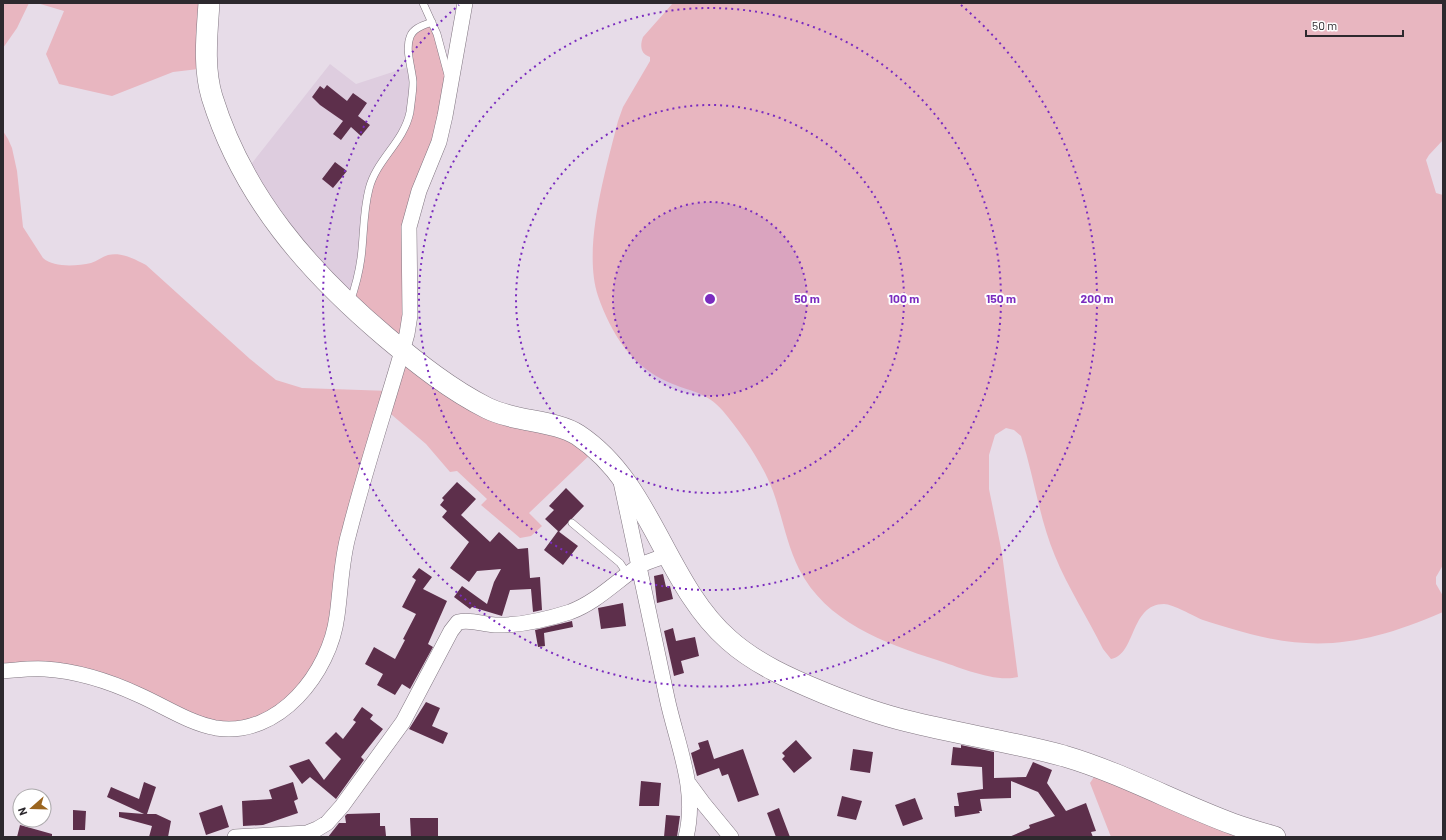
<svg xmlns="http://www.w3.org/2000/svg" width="1446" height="840" font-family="Barlow,sans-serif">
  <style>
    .built { fill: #decddf }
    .green { fill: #e8b6c0 }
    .building { fill: #5d2f4b }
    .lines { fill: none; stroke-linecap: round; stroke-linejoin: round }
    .lane-casing { stroke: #817681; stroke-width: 8 }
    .street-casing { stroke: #817681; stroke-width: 16 }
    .secondary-casing { stroke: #817681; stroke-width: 22 }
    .lane { stroke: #fff; stroke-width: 7 }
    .street { stroke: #fff; stroke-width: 15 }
    .secondary { stroke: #fff; stroke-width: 21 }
    .ring { fill: none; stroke: #7b2cbf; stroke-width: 2; stroke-dasharray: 2 4 }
    .centre { fill: #7b2cbf; stroke: #fff; stroke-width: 2 }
    .ring-label { font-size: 12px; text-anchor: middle; font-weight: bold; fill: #7b2cbf; stroke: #fff; stroke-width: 4; stroke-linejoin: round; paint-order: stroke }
  </style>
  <rect width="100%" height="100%" fill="#e7dce8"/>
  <path class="built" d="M 330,64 L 356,84 L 411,66 L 412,100 L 361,258 L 350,305 L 245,172 Z"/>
  <path class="green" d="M 3,3 L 29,3 L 17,28 L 3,48 Z
    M 37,3 L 209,3 L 207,68 L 173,72 L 112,96 L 59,84 L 46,54 L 64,11 Z
    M 673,3 L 1443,3 L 1443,140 L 1429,155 L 1426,160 L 1436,193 L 1443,195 L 1443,565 L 1436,577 L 1436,584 L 1443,596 L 1443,612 C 1364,646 1312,654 1229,628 C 1220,625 1211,623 1203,620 C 1193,616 1173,604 1164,604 C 1130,604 1136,655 1111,659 L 1103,649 C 1088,618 1068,588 1055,556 C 1039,518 1034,476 1021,436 L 1014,430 L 1006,428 L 995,435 L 989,455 L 989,489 L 1002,553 L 1018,677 C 995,683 959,667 937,660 C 884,643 826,622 799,569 C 787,545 782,516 773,491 C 762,462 742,434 723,411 C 706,391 690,392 668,382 C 631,366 611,333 598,296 C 582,248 606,169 618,121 L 623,107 L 650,61 L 650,57 C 640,54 640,45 643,37 Z
    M 432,22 L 450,87 L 419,191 L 403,351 L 436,376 L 596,449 L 529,513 L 542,526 L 531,536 L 520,538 L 481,505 L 487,499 L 457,471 L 450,472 L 426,444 L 385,409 L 332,637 L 289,705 L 230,729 L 105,682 L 3,671 L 3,131 L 8,139 L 12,148 L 17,171 L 23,227 L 43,258 C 54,268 77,266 91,263 C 97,261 102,257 108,255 C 122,252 134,259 146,265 L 250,359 L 276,380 L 302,388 L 390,391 L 403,351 L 350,305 L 356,285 L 369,189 L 409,114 L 410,35 Z
    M 1100,768 L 1275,837 L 1111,837 L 1090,783 Z"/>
  <path class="building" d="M 327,85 L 347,101 L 353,93 L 367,103 L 358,116 L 370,125 L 361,136 L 351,127 L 341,140 L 333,134 L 343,121 L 320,105 L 312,97 L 320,86 L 324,89 Z
    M 335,162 L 347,171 L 333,188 L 322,179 Z
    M 457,482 L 476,499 L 461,515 L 490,542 L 499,532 L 518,549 L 528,548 L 530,578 L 540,577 L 542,610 L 533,612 L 531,589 L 510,590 L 502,616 L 472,607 L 470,609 L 454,597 L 462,586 L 487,604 L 494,582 L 501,569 L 477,571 L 469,582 L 450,568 L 469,542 L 442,517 L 447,511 L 440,505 L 444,500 L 442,498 Z
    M 566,488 L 584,506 L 559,532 L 545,519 L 554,510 L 549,506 Z
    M 558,531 L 578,546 L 563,565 L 544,550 Z
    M 419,568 L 432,577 L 423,589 L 447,601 L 428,644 L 433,647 L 410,689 L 402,684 L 395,695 L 377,685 L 383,674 L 365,664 L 374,647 L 395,659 L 405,640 L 403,639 L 416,614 L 402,607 L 416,580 L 412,577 Z
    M 663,574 L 666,587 L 670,586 L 673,599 L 657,603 L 654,576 Z
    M 623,603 L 626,626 L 601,629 L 598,608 Z
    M 572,621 L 573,627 L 544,633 L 545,646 L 538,647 L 535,630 Z
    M 673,628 L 676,641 L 695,637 L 699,656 L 681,661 L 684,673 L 674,676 L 664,631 Z
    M 426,702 L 440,708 L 432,726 L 448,733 L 443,744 L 409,729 Z
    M 362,707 L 373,715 L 370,719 L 383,729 L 361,757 L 364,760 L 336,799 L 310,777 L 302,784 L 289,766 L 309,759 L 324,780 L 341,759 L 325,743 L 336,732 L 343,739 L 356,722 L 353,720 Z
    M 708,740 L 714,759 L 743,749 L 759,795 L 738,802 L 728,774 L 722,776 L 719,768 L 697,776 L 691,753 L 700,749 L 698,743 Z
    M 796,740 L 812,758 L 794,773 L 782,759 L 785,756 L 782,753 Z
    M 961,745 L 994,752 L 994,778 L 1026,777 L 1033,762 L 1052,770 L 1047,783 L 1066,811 L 1086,803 L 1096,831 L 1091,832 L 1093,837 L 1009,837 L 1030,828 L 1029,825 L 1055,816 L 1038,792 L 1011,781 L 1011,798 L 980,799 L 982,811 L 979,811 L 980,813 L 955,817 L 954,806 L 959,806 L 957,793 L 983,789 L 982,767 L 951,765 L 953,747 L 961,748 Z
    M 853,749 L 873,752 L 870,773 L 850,770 Z
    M 641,781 L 661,783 L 659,806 L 639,806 Z
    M 144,782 L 156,787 L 147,814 L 156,814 L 171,821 L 168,837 L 149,837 L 152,826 L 119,817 L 119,812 L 144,814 L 107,797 L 111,787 L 139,799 Z
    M 293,782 L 298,799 L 294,801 L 298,813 L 263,825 L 243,826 L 242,801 L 272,799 L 269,790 Z
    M 842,796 L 862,801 L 856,820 L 837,816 Z
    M 915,798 L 923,819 L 903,826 L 895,805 Z
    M 222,805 L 229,827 L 206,835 L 199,813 Z
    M 779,808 L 790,837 L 776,837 L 767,813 Z
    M 73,810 L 86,811 L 85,830 L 73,830 Z
    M 380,813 L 380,826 L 385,826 L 386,836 L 328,837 L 339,823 L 346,823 L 345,816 L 347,814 Z
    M 666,815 L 680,816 L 677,837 L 664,837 Z
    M 410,818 L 438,818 L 438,837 L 411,837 Z
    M 20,825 L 52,834 L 52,837 L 17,837 Z"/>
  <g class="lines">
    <g class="lane-casing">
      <path id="lane" d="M 423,3 L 437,34 L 448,75
        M 350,302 C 355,288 359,273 361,258 C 364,235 363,212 369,189 C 376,160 404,142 410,112 C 411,102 413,92 413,82 C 412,68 405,50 410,37 C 413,28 424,25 432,22
        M 572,523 L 620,563 L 628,575"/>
    </g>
    <g class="street-casing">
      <path id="street" d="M 621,482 C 637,554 652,626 667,698 C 677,745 698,789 686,837
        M 3,671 C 17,670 31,668 45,669 C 76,671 111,682 139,695 C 164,706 189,723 216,728 C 279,738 330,672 337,616 C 341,588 341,560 349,533 C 366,466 388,401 407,334 L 410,315 L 409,227 L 419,191 L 439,142 L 445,116 L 465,3
        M 689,784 L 703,803 L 731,837
        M 235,837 L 307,833 L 317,829 L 327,823 L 342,806 L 403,722 L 451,631 L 458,622 C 471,619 482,624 495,625 C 518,626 548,619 570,612 C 597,602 616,581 639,566 C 648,561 659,558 668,555"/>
    </g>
    <g class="secondary-casing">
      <path id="secondary" d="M 209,3 C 207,34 203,67 212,97 C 243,197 308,271 386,337 C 417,363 451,390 487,408 C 515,422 555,420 578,435 C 652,484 664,583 729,640 C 756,664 790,679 824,693 C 851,704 878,714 907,721 C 959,734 1012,742 1064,756 C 1122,773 1176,803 1233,824 C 1247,829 1261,833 1275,837"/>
    </g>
    <use href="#lane" class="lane"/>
    <use href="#street" class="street"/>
    <use href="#secondary" class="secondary"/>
  </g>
  <circle cx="710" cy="299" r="97" fill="#7b2cbf" fill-opacity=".12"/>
  <g class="ring">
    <circle cx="710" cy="299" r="97"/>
    <circle cx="710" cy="299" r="194"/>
    <circle cx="710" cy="299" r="291"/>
    <path d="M961 5A387 387 0 1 1 459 5"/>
  </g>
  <circle cx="710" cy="299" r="6" class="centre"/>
  <g class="ring-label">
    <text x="807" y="303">50 m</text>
    <text x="904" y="303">100 m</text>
    <text x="1001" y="303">150 m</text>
    <text x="1097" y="303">200 m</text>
  </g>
  <rect width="1446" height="840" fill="none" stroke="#2d292e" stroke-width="8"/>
  <g transform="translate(32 808) rotate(250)"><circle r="19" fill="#ffffff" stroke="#aba9ab"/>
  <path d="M0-3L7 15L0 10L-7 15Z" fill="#9b651f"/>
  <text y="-6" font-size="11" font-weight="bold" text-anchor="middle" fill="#2d292e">N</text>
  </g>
  <path d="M1306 30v6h97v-6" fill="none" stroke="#2d292e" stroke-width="2"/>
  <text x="1312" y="30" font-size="12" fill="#2d292e" stroke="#ffffff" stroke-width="3" paint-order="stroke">50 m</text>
</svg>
